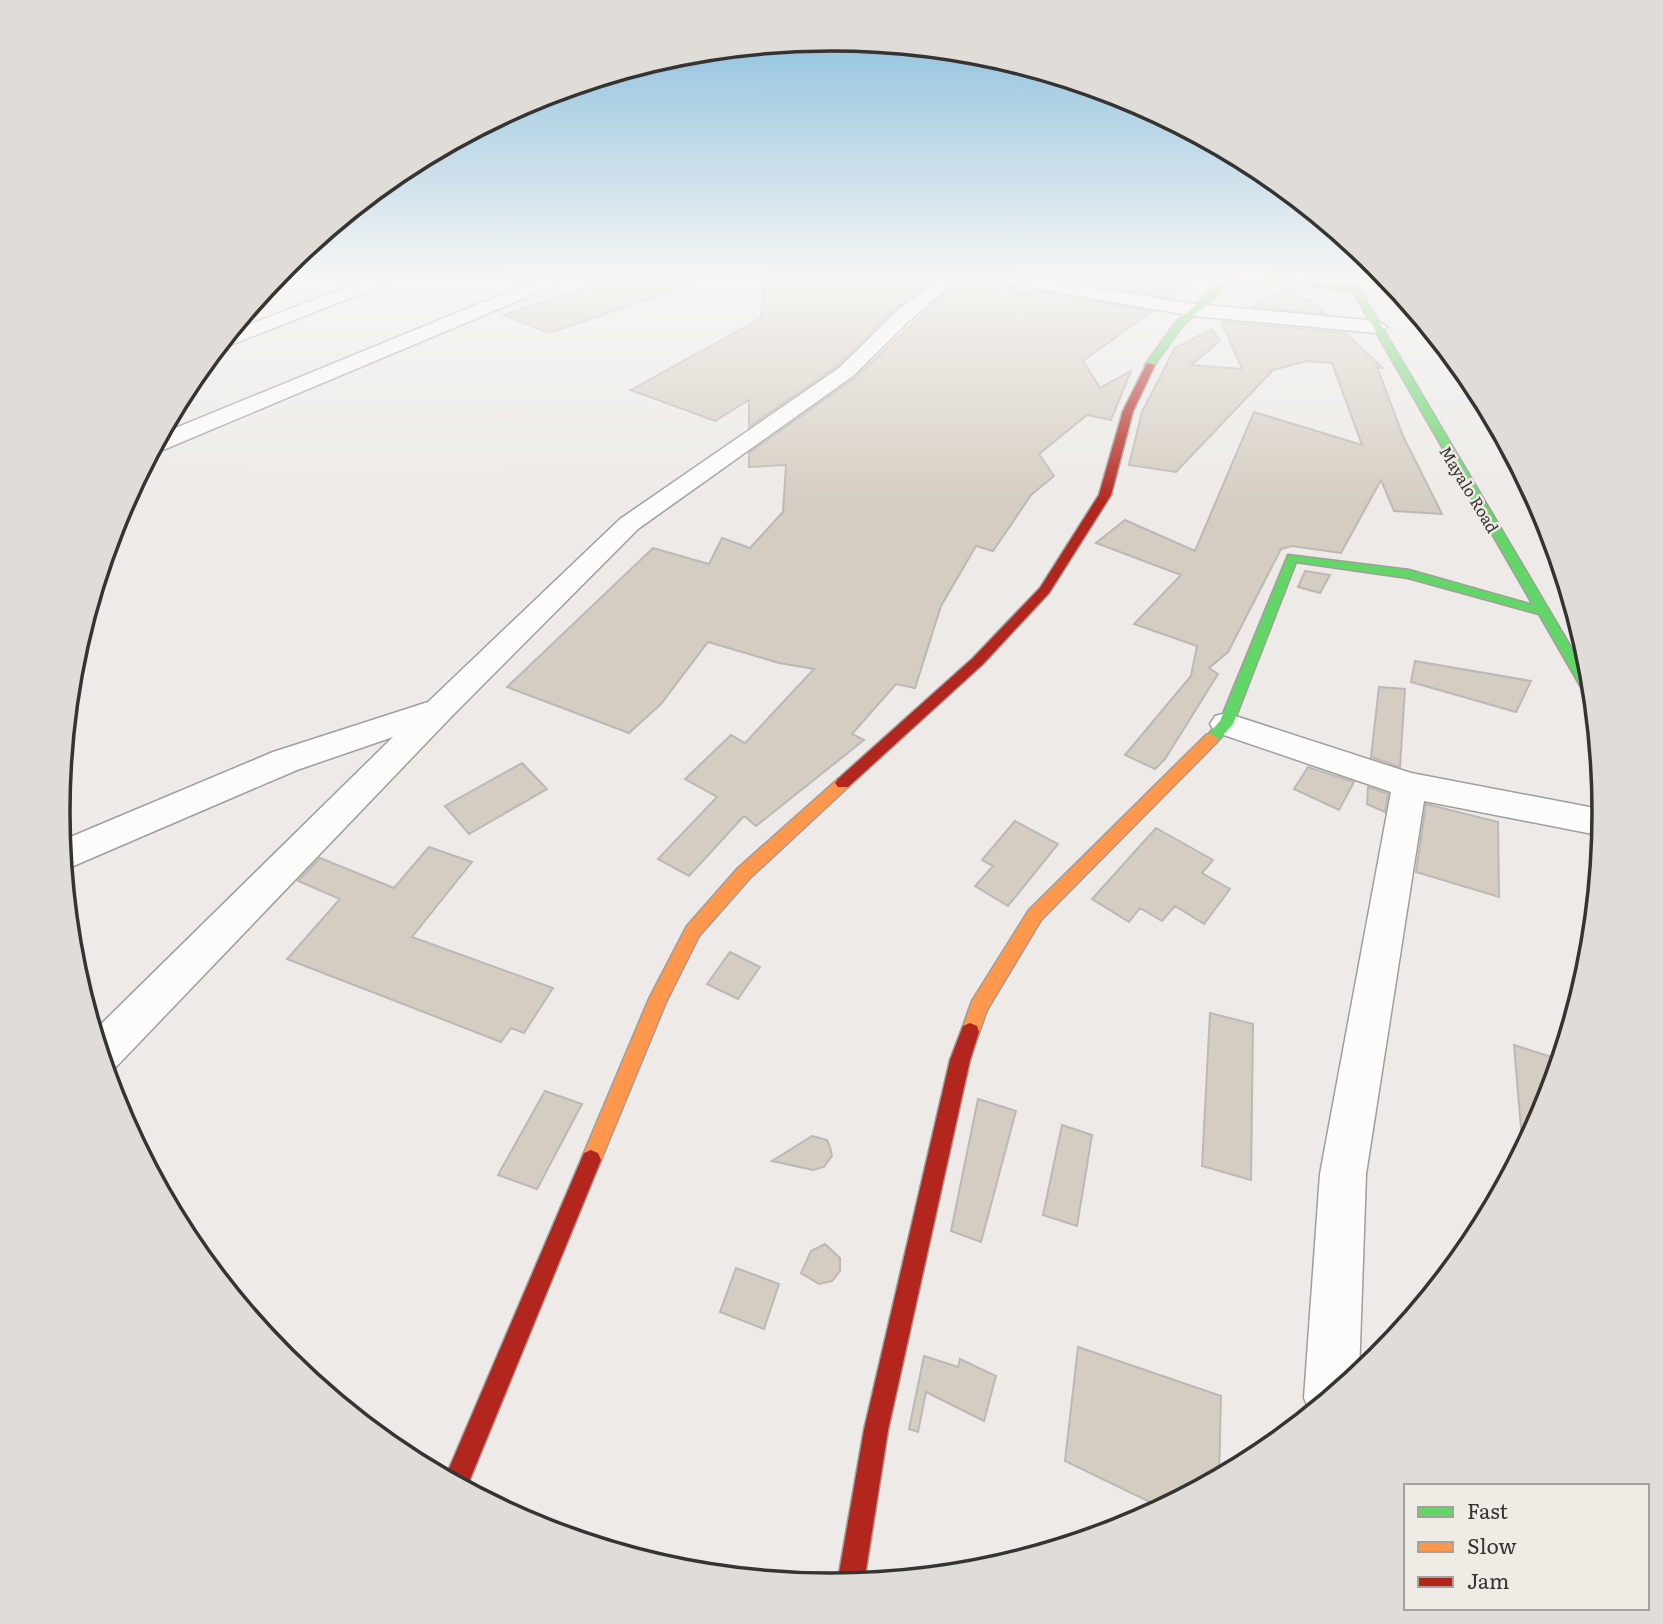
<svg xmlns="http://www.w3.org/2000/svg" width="1663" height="1624" font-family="Literata,serif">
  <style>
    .building { fill: #d5cdc2; stroke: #bbb8b6; stroke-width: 2 }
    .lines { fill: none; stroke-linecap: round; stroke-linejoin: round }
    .street-casing { stroke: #a09e9c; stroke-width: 3 }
    .fast-casing { stroke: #a09e9c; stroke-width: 3 }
    .slow-casing { stroke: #a09e9c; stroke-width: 3 }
    .jam-casing { stroke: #a09e9c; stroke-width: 3 }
    .street { fill: #fcfcfb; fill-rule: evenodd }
    .fast { fill: #63d668; fill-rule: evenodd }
    .slow { fill: #ff974d; fill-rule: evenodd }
    .jam { fill: #b3261e; fill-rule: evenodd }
    .labels { text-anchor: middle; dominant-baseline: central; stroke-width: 5; stroke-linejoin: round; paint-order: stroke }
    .far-street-label { font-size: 16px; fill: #363432; stroke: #efebe5 }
    .rim { fill: none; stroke: #363432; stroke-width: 3.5 }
  </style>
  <rect width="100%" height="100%" fill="#edeae7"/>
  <path class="building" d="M 619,278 L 694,278 L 695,283 L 549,333 L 503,315 Z
    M 765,278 L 935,278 L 895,309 L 837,366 L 749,427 L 749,400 L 715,421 L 631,390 L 761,318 Z
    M 961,278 L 1031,295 L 1031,290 L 1152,311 L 1083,361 L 1100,388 L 1131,371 L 1111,420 L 1087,415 L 1039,454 L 1054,476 L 1031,495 L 993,551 L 976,546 L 941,606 L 915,688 L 896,684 L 852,734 L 864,740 L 756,826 L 744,816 L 689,876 L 658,859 L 717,797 L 685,779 L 731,735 L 745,743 L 814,669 L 779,663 L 708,642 L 661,704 L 629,733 L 507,687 L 653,548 L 709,564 L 722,538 L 750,548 L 783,512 L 786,465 L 749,467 L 749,453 L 855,378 Z
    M 1050,278 L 1199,278 L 1171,298 Z
    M 1286,289 L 1294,290 L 1302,300 L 1309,301 L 1308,298 L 1325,314 L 1253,307 Z
    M 1225,322 L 1345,333 L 1383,368 L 1377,367 L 1403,436 L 1442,514 L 1394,511 L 1381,480 L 1341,553 L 1292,546 L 1281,549 L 1228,652 L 1209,668 L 1218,674 L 1165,759 L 1155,769 L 1125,755 L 1191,676 L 1197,646 L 1134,624 L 1181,575 L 1096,543 L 1125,520 L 1195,551 L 1254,412 L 1362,445 L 1332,363 L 1307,361 L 1269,371 L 1272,371 L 1176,472 L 1129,465 L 1142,412 L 1175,348 L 1212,329 L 1220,341 L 1191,365 L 1242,369 L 1222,323 Z
    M 1305,571 L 1330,575 L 1320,593 L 1298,587 Z
    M 1415,661 L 1531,681 L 1516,712 L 1411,682 Z
    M 1379,687 L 1405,689 L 1400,767 L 1371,757 Z
    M 522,763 L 547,789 L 469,834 L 445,806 Z
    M 1308,767 L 1354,782 L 1339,810 L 1294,789 Z
    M 1368,787 L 1388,794 L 1385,812 L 1367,804 Z
    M 1426,804 L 1498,822 L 1499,897 L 1416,872 Z
    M 1015,821 L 1058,844 L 1008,906 L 975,886 L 993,866 L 982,860 Z
    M 1156,828 L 1213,860 L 1202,873 L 1230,889 L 1204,924 L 1175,906 L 1162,921 L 1140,908 L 1129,922 L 1092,899 Z
    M 429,847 L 472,862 L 412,937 L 553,988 L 524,1033 L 511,1028 L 501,1042 L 287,959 L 340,899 L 298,881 L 320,858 L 394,888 Z
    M 730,952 L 760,967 L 738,999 L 707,984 Z
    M 1210,1013 L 1253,1024 L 1251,1180 L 1202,1166 Z
    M 1514,1045 L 1561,1060 L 1546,1108 L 1523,1152 Z
    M 545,1091 L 582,1104 L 537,1189 L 498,1175 Z
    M 978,1099 L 1016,1111 L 981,1242 L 951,1231 Z
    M 1062,1125 L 1092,1135 L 1077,1226 L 1043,1215 Z
    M 812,1136 L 827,1140 L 830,1147 L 832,1156 L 824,1167 L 813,1170 L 772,1161 Z
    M 825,1244 L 840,1258 L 840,1271 L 832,1281 L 819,1284 L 801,1273 L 811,1251 Z
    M 736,1268 L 779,1284 L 764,1329 L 720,1312 Z
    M 1078,1347 L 1221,1396 L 1219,1478 L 1162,1508 L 1065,1461 Z
    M 924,1356 L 958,1367 L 960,1359 L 996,1376 L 984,1421 L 926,1392 L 918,1432 L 909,1429 Z"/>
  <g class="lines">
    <g class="street-casing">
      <path id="street" d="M 370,278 L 394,278 L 391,282 L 228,346 L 217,347 L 230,332 Z
        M 542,278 L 566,278 L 563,282 L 163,450 L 152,451 L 161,434 Z
        M 939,278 L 959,278 L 911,319 L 853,376 L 638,529 L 452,716 L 115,1068 L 106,1072 L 94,1031 L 393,737 L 297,770 L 64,870 L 61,841 L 273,752 L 428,702 L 620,519 L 839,368 L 897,311 Z
        M 997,278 L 1036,278 L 1193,304 L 1377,321 L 1387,327 L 1377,333 L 1193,316 L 1006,283 Z
        M 1226,713 L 1411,773 L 1605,810 L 1603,836 L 1424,801 L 1366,1174 L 1359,1375 L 1311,1414 L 1304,1398 L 1320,1174 L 1391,792 L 1215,732 L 1210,724 L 1215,716 Z"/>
    </g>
    <g class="fast-casing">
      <path id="fast" d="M 1285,278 L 1350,287 L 1345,278 L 1353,278 L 1592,683 L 1594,703 L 1589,701 L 1539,614 L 1408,578 L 1296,562 L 1233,724 L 1216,743 L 1206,743 L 1204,739 L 1220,721 L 1288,555 L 1409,570 L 1533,605 L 1353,292 L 1284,282 L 1222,286 L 1213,299 L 1183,325 L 1153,367 L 1145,365 L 1177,321 L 1207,295 L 1216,282 Z"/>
    </g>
    <g class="slow-casing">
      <path id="slow" d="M 1211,734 L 1218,739 L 1216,743 L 1041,920 L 987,1010 L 977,1038 L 970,1041 L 963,1038 L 961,1032 L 972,1001 L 1029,910 L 1206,735 Z
        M 843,777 L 848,779 L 851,783 L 848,787 L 750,878 L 699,936 L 666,1002 L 598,1167 L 591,1170 L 584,1167 L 581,1160 L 649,999 L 687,926 L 738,868 L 838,779 Z"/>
    </g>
    <g class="jam-casing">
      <path id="jam" d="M 1147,363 L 1155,365 L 1133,411 L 1111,495 L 1049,593 L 983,664 L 848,787 L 838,787 L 835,783 L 838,779 L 973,658 L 1040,588 L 1099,495 L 1123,411 Z
        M 970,1023 L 977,1026 L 979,1032 L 970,1060 L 888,1430 L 864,1582 L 837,1585 L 864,1430 L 950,1060 L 963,1026 Z
        M 591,1150 L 598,1153 L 601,1160 L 466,1489 L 445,1478 L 584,1153 Z"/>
    </g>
    <use href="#street" class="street"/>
    <use href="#fast" class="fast"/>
    <use href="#slow" class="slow"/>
    <use href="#jam" class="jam"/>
  </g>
  <linearGradient id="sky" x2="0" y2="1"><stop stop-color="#85bcdc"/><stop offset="0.55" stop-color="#f7f6f4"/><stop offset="1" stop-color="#f7f6f4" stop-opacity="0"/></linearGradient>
  <rect width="1663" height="505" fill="url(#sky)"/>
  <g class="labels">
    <g class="far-street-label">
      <text transform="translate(1470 489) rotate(59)">Mayalo Road</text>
    </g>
  </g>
  <path d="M0 0H1663V1624H0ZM70 812a761 761 0 1 1 1522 0a761 761 0 1 1-1522 0Z" fill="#e0dcd7" fill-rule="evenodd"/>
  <path class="rim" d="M70 812a761 761 0 1 1 1522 0a761 761 0 1 1-1522 0Z"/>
  <rect x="1404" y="1484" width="245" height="126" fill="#efebe5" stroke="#a5a29d" stroke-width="2"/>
  <rect x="1418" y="1507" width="35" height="10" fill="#63d668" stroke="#a5a29d" stroke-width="2"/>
  <text x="1467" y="1519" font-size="21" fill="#363432">Fast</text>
  <rect x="1418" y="1542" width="35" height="10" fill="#ff974d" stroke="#a5a29d" stroke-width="2"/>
  <text x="1467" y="1554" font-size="21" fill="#363432">Slow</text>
  <rect x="1418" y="1577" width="35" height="10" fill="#b3261e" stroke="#a5a29d" stroke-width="2"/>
  <text x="1467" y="1589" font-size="21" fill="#363432">Jam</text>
</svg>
